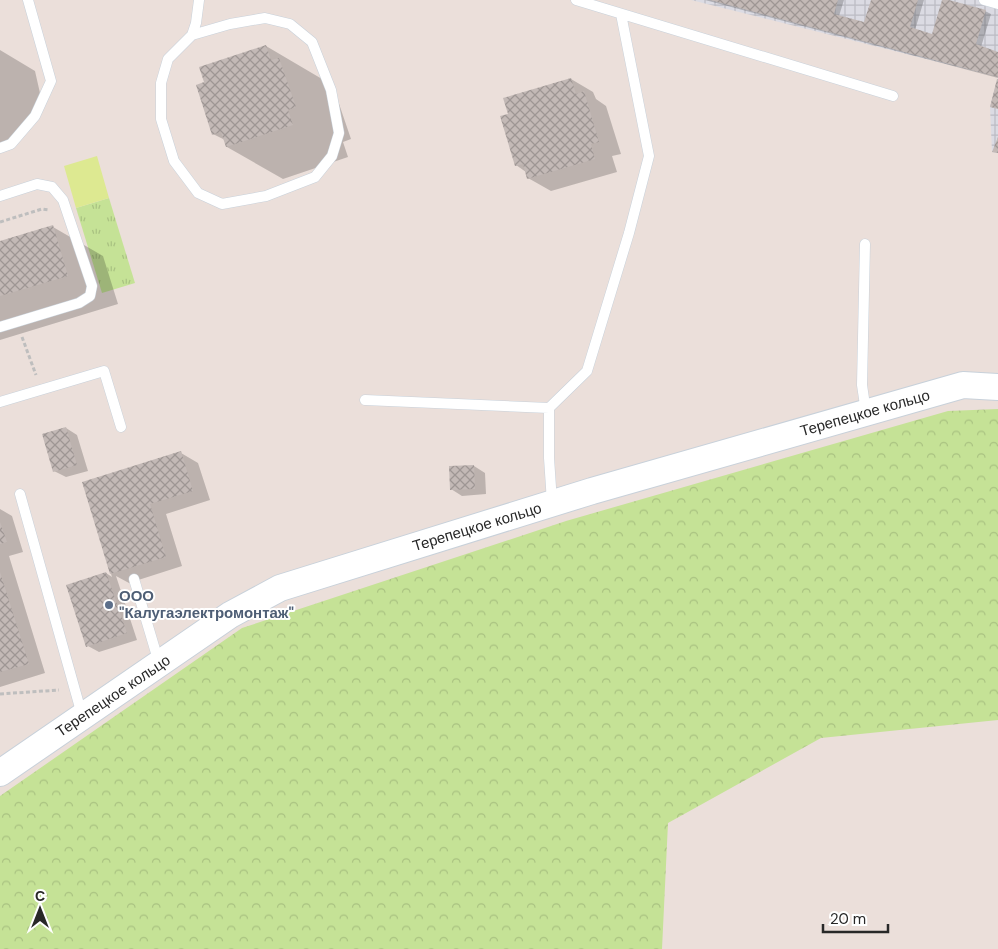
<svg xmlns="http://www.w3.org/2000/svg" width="998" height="949" font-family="'DM Sans',sans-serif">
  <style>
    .industrial { fill: url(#industrial-grid) }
    .forest { fill: url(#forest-crowns) }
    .park { fill: url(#park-tufts) }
    .pitch { fill: #dde991 }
    .shadow { fill: #0003 }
    .building { fill: url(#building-cross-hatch) }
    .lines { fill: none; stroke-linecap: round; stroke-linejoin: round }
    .lane-casing { stroke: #c8d1da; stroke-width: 11 }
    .secondary-casing { stroke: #c8d1da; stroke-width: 28 }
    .path { stroke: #bebebe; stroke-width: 3; stroke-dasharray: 4 2.5; stroke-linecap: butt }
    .lane { stroke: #fff; stroke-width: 10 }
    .secondary { stroke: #fff; stroke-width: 26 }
    .service-dot { fill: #5c6f8a; stroke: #fff; stroke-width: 2 }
    .labels { text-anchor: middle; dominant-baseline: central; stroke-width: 4; stroke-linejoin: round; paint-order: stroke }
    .street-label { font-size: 15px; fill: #282828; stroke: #fff }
    .service-label { font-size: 15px; font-weight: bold; fill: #4e5e75; stroke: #fff; text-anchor: start }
  </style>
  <defs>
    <pattern id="industrial-grid" width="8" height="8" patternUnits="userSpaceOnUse" patternTransform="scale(1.25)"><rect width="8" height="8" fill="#dbdbe3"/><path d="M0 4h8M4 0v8" fill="none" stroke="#bcbcc3"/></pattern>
    <pattern id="forest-crowns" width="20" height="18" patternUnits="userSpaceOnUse" patternTransform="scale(1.25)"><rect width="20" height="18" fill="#c5e296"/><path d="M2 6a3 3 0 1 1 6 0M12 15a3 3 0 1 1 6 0" fill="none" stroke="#a9c281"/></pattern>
    <pattern id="park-tufts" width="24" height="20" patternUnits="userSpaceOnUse" patternTransform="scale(1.25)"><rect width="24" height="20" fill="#c5e296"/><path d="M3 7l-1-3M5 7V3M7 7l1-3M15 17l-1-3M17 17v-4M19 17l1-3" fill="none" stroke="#a9c281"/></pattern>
    <pattern id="building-cross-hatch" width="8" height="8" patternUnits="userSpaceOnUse" patternTransform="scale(1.25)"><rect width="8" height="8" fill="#c3b9b6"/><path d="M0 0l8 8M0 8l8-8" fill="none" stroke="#9e9694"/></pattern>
  </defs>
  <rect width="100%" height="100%" fill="#ebdfda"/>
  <path class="industrial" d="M 691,0 L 998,0 L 998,77 Z
    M 998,77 L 998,153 L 992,152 L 990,107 Z"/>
  <path class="forest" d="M 998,409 L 998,720 L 821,738 L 668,823 L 662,949 L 0,949 L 0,796 L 242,628 L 566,521 L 948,411 Z"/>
  <path class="park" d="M 109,198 L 135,283 L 102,293 L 76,208 Z"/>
  <path class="pitch" d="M 97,156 L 109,198 L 76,208 L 64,166 Z"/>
  <path class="shadow" d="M 705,0 L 844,0 L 839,16 L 865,24 L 872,0 L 924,0 L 915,30 L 933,35 L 943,0 L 985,11 L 991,14 L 981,47 L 998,53 L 998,78 Z
    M 266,46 L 322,79 L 335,92 L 351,139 L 343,142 L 348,157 L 283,179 L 227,147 L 225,140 L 213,134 Z
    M 0,50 L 35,71 L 42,102 L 18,141 L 0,147 Z
    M 571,79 L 593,92 L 596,99 L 606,106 L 621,154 L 612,156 L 617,172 L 551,191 L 528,178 L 526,172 L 516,165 L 509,115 Z
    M 53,227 L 103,256 L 118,304 L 0,340 L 0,243 Z
    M 66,428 L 77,435 L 88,471 L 66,477 L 54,471 Z
    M 181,453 L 198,463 L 210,500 L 166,514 L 182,566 L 129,583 L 116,576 L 137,640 L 99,652 L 88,646 L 106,573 L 112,577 L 83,483 Z
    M 474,466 L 485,473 L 486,494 L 462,496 L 451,489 Z
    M 0,509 L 12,516 L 23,552 L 9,556 L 45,673 L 0,687 Z"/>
  <path class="building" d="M 710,0 L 838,0 L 834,14 L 864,22 L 871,0 L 918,0 L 910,27 L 932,34 L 942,0 L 949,0 L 986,10 L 976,44 L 998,52 L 998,77 Z
    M 266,45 L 271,60 L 279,58 L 296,107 L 288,110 L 293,125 L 226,147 L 221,132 L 212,135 L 196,85 L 204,82 L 199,67 Z
    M 571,78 L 576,94 L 584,91 L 599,142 L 591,144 L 595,159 L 527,179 L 523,164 L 515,166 L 500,116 L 508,114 L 503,98 Z
    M 997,79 L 998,79 L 998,109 L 990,107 Z
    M 998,137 L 998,153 L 992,152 Z
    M 53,225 L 68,276 L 0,296 L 0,241 Z
    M 66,427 L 77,465 L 53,472 L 42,434 Z
    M 181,451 L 193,491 L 150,504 L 166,557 L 110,574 L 82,482 Z
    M 474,465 L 475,489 L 450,490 L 449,466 Z
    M 0,522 L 7,542 L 0,544 Z
    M 0,572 L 29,664 L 0,672 Z
    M 106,572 L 127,633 L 86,647 L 66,585 Z"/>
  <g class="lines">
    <g class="lane-casing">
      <path id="lane" d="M 576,0 L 893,96
        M 984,0 L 998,4
        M 192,35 L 230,24 L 265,18 L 290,24 L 312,42 L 331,90 L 339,133 L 332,156 L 315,177 L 266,196 L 222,204 L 198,193 L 174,161 L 161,119 L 161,83 L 168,59 L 192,35 L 196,23 L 199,0
        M 0,148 L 11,144 L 35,116 L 51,81 L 28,0
        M 0,196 L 37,184 L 52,187 L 63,200 L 92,286 L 90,296 L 79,303 L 0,327
        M 865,244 L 862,385 L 866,412
        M 365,400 L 549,408 L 549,458 L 552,502
        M 0,402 L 104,371 L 121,427
        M 549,408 L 587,371 L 629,233 L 649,156 L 621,14
        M 20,494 L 82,715
        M 134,579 L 159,663"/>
    </g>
    <g class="secondary-casing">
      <path id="secondary" d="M 0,773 L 230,615 L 280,588 L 592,491 L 963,385 L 998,387"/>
    </g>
    <path class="path" d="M 0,222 L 42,209 L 49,210
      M 22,337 L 36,375
      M 0,694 L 59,690"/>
    <use href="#lane" class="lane"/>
    <use href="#secondary" class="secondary"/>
  </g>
  <circle class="service-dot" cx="109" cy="605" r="5"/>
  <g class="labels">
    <g class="street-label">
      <text transform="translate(865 413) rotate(-16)">Терепецкое кольцо</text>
      <text transform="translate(477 527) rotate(-17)">Терепецкое кольцо</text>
      <text transform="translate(113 696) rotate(-34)">Терепецкое кольцо</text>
    </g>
    <g class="service-label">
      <text x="119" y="596">ООО<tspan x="119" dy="17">"Калугаэлектромонтаж"</tspan></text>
    </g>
  </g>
  <g transform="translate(40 909)" stroke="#ffffff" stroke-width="4" paint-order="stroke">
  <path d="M0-4L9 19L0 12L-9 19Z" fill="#282828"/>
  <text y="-8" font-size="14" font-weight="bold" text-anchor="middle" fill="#282828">С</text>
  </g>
  <path d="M823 924v8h65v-8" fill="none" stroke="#282828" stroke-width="2.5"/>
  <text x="830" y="924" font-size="15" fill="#282828" stroke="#ffffff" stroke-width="4" paint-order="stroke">20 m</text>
</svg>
